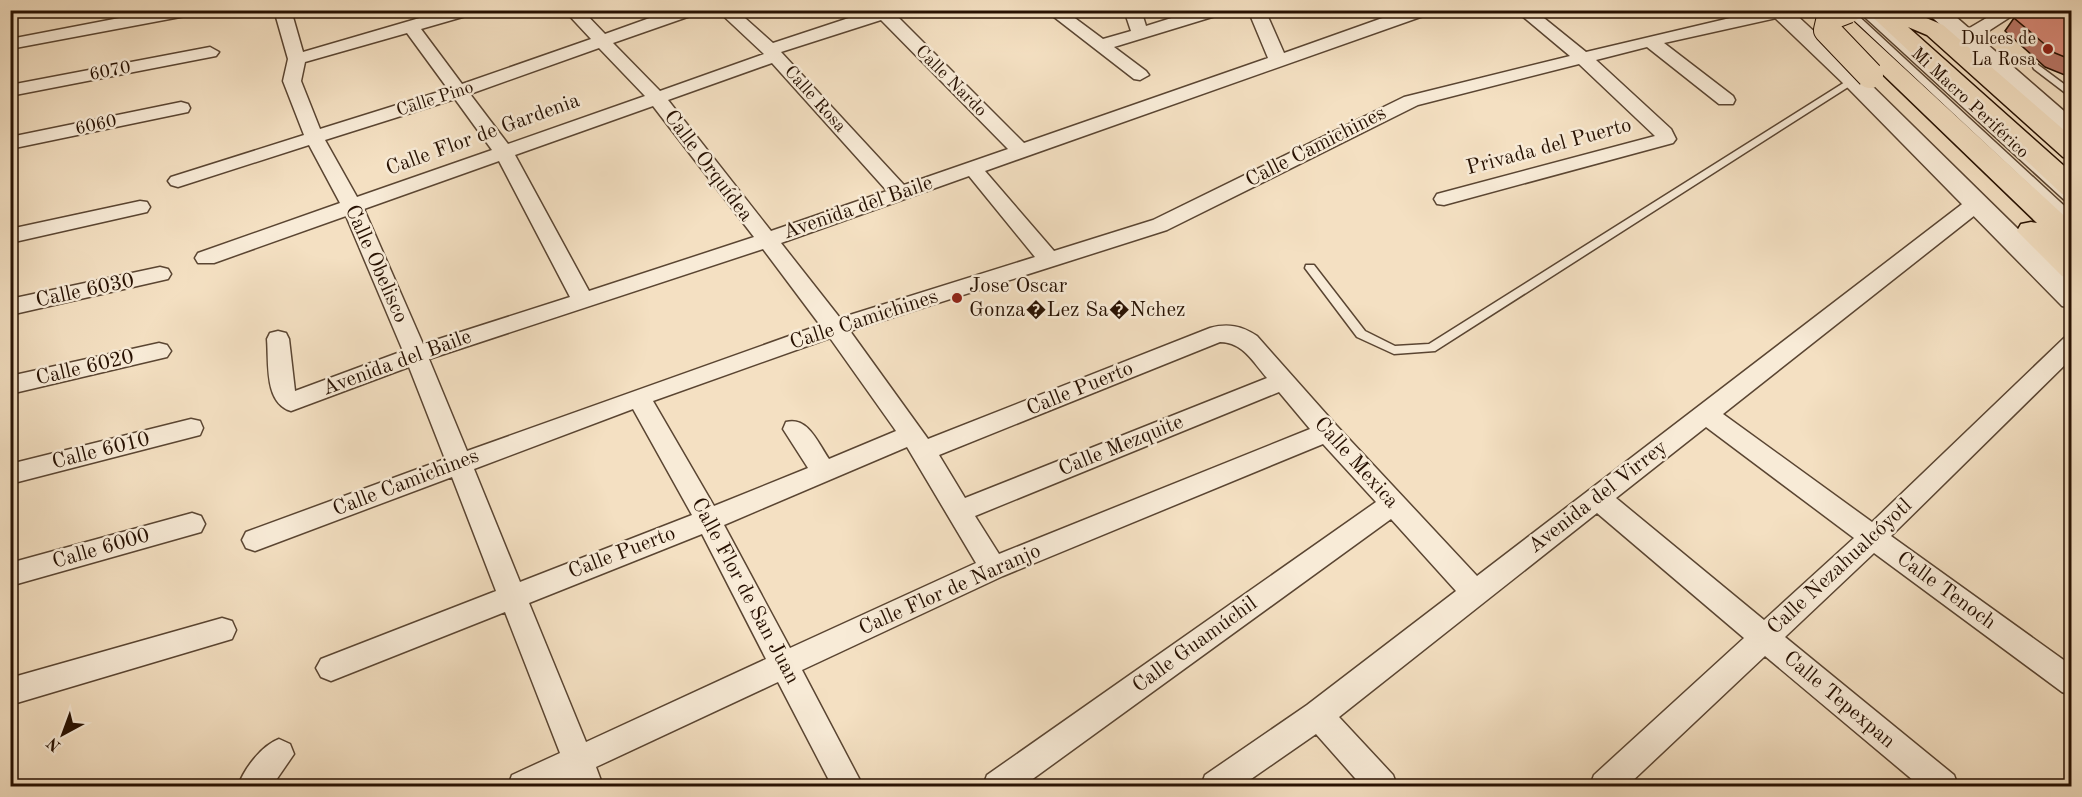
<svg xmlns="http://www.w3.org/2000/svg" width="2082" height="797" font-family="'Old Standard TT',serif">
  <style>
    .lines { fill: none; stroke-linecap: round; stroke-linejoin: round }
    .service-casing { stroke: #5a4532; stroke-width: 3 }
    .minor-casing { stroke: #5a4532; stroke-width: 3 }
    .tertiary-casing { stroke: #5a4532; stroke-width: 3 }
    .trunk-casing { stroke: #271102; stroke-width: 3 }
    .service { fill: #f8ebd7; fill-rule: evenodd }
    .minor { fill: #f8ebd7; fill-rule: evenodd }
    .tertiary { fill: #f8ebd7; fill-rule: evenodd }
    .trunk { fill: #f4e0c2; fill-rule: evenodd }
    .trunk-bridge-casing { stroke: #271102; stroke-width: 28; stroke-linecap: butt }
    .trunk-bridge { stroke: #f4e0c2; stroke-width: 26 }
    .wall { fill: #b97666; stroke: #271102; stroke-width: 1.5 }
    .building { fill: #d78977; stroke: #271102; stroke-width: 1.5 }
    .poi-dot { fill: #8f2418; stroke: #f8ebd7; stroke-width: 2 }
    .labels { text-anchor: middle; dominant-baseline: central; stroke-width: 5; stroke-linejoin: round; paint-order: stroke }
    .far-poi-label { font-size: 18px; fill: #271102; stroke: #f8ebd7; text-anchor: end }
    .far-street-label { font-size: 18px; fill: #271102; stroke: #f8ebd7 }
    .street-label { font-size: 21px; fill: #271102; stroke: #f8ebd7 }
    .poi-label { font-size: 21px; fill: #271102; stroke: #f8ebd7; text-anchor: start }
  </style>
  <rect width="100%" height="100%" fill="#f4e0c2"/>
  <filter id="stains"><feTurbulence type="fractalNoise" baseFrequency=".00333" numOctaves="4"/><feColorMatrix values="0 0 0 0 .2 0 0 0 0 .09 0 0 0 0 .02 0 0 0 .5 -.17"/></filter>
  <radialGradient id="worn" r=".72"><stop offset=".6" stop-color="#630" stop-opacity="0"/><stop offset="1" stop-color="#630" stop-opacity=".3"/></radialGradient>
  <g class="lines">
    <g class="service-casing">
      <path id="service" d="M 1843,10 L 1852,10 L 2072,213 L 2072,222 L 2068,221 Z
        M 1857,10 L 1866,10 L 2072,198 L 2072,207 Z
        M 2037,64 L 2072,90 L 2072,98 L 2034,69 L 2033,67 Z
        M 1853,77 L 1858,80 L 1856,82 L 1435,351 L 1394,354 L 1357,337 L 1305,268 L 1306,265 L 1314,265 L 1365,331 L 1395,346 L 1429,344 Z"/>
    </g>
    <g class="minor-casing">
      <path id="minor" d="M 161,10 L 199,10 L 191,15 L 10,49 L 10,39 Z
        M 274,10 L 291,10 L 303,52 L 447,10 L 475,10 L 473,14 L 421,29 L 462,84 L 591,39 L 564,10 L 582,10 L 605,34 L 672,10 L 698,10 L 696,14 L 613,43 L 660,91 L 764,54 L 717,10 L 736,10 L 773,43 L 873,10 L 903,10 L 896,15 L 1024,143 L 1268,58 L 1248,10 L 1265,10 L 1284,53 L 1405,10 L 1431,10 L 1429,14 L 985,171 L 1054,251 L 1153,220 L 1404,97 L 1570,56 L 1515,10 L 1534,10 L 1586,52 L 1764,10 L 1787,10 L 1786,16 L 1664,43 L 1733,96 L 1735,100 L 1733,104 L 1719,104 L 1647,47 L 1596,60 L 1671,129 L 1676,139 L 1673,143 L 1444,205 L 1437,204 L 1434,199 L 1437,194 L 1655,136 L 1579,64 L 1418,105 L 1167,230 L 850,331 L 928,439 L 1210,328 C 1228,323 1242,326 1257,336 L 1336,425 L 1477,576 L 1970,198 L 1984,198 L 1987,203 L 1984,208 L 1723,414 L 1872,522 L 2064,338 L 2072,336 L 2072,358 L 1891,536 L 2072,666 L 2072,696 L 2062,692 L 1874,553 L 1785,637 L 1954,775 L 1958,786 L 1920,786 L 1765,656 L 1627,786 L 1590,786 L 1594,775 L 1744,638 L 1597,513 L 1339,717 L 1393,775 L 1397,786 L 1362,786 L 1316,734 L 1241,786 L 1201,786 L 1205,775 L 1307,705 L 1456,591 L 1391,519 L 1023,786 L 983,786 L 987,775 L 1376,502 L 1323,444 L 1003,576 L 802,670 L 863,786 L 832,786 L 778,682 L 596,767 L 603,786 L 573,786 L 570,780 L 556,786 L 508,786 L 512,775 L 560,753 L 505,612 L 331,681 L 321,677 L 316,668 L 321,659 L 496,591 L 452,477 L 255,551 L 246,548 L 242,540 L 246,532 L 445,459 L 409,367 L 291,411 C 264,403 269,363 267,339 L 270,333 L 278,331 L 286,333 L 289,339 L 295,391 L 403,351 L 346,216 L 214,263 L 198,263 L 195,258 L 198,253 L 340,203 L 309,145 L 178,187 L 171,185 L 168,181 L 171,177 L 304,135 L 283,81 L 288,59 ZM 881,20 L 1008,149 L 904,185 L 781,52 ZM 407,33 L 448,89 L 320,129 L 301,81 L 305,62 ZM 599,48 L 645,96 L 508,144 L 470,94 ZM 772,63 L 887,191 L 771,231 L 668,100 ZM 455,99 L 492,150 L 357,197 L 325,140 ZM 653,106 L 754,237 L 589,291 L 515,155 ZM 499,161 L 570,297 L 423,344 L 364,209 ZM 969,176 L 1035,257 L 840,318 L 781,243 ZM 763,249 L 820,325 L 467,451 L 429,359 ZM 830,338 L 896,431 L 829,459 C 818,443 808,416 786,422 L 783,429 L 808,468 L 714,506 L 653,401 ZM 1220,342 C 1243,342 1253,362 1267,378 L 965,498 L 939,455 ZM 1279,392 L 1310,429 L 999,554 L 975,516 ZM 633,409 L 692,515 L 520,582 L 474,469 ZM 1706,427 L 1854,538 L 1764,620 L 1616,498 ZM 907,447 L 976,563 L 790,648 L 724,525 ZM 702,534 L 766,659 L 586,742 L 529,603 Z
        M 1045,10 L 1064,10 L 1103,39 L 1131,31 L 1124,10 L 1141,10 L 1146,26 L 1197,10 L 1224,10 L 1222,14 L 1114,47 L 1146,71 L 1149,75 L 1140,80 L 1134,79 Z
        M 2000,10 L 2021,10 L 1973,41 L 1961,41 L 1958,37 L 1961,33 Z
        M 210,47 L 219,52 L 216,56 L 10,96 L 10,85 Z
        M 181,102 L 188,104 L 190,108 L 188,112 L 10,149 L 10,137 Z
        M 140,201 L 147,202 L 150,207 L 147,212 L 10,243 L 10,229 Z
        M 160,267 L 168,269 L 171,274 L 168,279 L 10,315 L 10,299 Z
        M 159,343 L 167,345 L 171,351 L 167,357 L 10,394 L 10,376 Z
        M 191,419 L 200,421 L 203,428 L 200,435 L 10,484 L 10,464 Z
        M 192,513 L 201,516 L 205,524 L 201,532 L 10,586 L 10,563 Z
        M 222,618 L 232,621 L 236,630 L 232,639 L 10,705 L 10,678 Z
        M 279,739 L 290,744 L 294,754 L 272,786 L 238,786 C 244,769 261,746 279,739 Z"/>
    </g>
    <g class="tertiary-casing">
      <path id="tertiary" d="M 1771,10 L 1791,10 L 1861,75 L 2072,282 L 2072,308 L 2062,306 L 1845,85 L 1773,16 Z
        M 1924,10 L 1948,10 L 2072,118 L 2072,138 L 2064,136 Z"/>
    </g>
    <g class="trunk-casing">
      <path id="trunk" d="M 1768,10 L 1792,10 L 1788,17 L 1772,17 Z
        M 1816,10 L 1841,10 L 2072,223 L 2072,249 L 2067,248 L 2072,252 L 2072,279 L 2062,276 L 2017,231 L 2021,224 L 2031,222 L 2037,223 Z
        M 1865,10 L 1907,10 L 1943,25 L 2072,137 L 2072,159 L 2063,157 L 1927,35 L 1908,27 L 2072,173 L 2072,196 L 2062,194 Z"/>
    </g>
    <use href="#service" class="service"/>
    <use href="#minor" class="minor"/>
    <use href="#tertiary" class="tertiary"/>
    <use href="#trunk" class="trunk"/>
    <g class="trunk-bridge-casing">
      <path id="trunk-bridge" d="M 1848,10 L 1830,17 L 1827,30 L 1870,75"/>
    </g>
    <use href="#trunk-bridge" class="trunk-bridge"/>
  </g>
  <path class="wall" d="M 2072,10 L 2072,78 L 2045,67 L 2005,31 L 2014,18 Z"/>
  <path class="building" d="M 2026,10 L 2072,10 L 2072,60 L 2055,53 L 2014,18 Z"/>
  <g class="poi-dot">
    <circle cx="2048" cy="49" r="6"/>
    <circle cx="957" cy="298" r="6"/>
  </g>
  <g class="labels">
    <g class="far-poi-label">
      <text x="2036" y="39">Dulces de<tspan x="2036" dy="21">La Rosa</tspan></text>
    </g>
    <g class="far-street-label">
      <text transform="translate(110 71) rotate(-11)">6070</text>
      <text transform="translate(951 81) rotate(45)">Calle Nardo</text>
      <text transform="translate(435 99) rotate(-18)">Calle Pino</text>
      <text transform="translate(815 99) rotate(48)">Calle Rosa</text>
      <text transform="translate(1970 103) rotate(43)">Mi Macro Periférico</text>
      <text transform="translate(96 125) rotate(-12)">6060</text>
    </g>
    <g class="street-label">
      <text transform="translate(483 135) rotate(-20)">Calle Flor de Gardenia</text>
      <text transform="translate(1316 147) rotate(-27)">Calle Camichines</text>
      <text transform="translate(1549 147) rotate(-15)">Privada del Puerto</text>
      <text transform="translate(708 166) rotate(53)">Calle Orquídea</text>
      <text transform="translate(858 208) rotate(-19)">Avenida del Baile</text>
      <text transform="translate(376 264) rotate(66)">Calle Obelisco</text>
      <text transform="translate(85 291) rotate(-12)">Calle 6030</text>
      <text transform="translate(864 320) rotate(-18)">Calle Camichines</text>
      <text transform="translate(397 363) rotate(-20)">Avenida del Baile</text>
      <text transform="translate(85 368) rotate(-13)">Calle 6020</text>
      <text transform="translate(1080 389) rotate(-22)">Calle Puerto</text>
      <text transform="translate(1121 446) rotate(-22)">Calle Mezquite</text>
      <text transform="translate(101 451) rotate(-14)">Calle 6010</text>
      <text transform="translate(1356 463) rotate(48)">Calle Mexica</text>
      <text transform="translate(406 483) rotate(-21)">Calle Camichines</text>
      <text transform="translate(1598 497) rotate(-38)">Avenida del Virrey</text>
      <text transform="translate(101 549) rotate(-16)">Calle 6000</text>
      <text transform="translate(622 553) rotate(-21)">Calle Puerto</text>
      <text transform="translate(1840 567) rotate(-43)">Calle Nezahualcóyotl</text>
      <text transform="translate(950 590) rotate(-24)">Calle Flor de Naranjo</text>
      <text transform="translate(745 591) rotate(62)">Calle Flor de San Juan</text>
      <text transform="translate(1946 591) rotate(36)">Calle Tenoch</text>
      <text transform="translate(1195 645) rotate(-36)">Calle Guamúchil</text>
      <text transform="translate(1839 700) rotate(40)">Calle Tepexpan</text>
    </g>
    <g class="poi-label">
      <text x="969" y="286">Jose Oscar<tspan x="969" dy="24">Gonza�Lez Sa�Nchez</tspan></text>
    </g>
  </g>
  <rect width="2082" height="797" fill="none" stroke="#f4e0c2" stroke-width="36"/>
  <rect x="12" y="12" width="2058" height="773" fill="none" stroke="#271102" stroke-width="3"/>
  <rect x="18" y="18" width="2046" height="761" fill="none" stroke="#271102" stroke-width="1.5"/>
  <g transform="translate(63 734) rotate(221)" stroke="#f8ebd7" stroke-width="4.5" paint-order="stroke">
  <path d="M0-4.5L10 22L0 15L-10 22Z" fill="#271102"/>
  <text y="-9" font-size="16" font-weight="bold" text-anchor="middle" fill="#271102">N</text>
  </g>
  <rect width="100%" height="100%" filter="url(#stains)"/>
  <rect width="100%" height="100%" fill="url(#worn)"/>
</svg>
